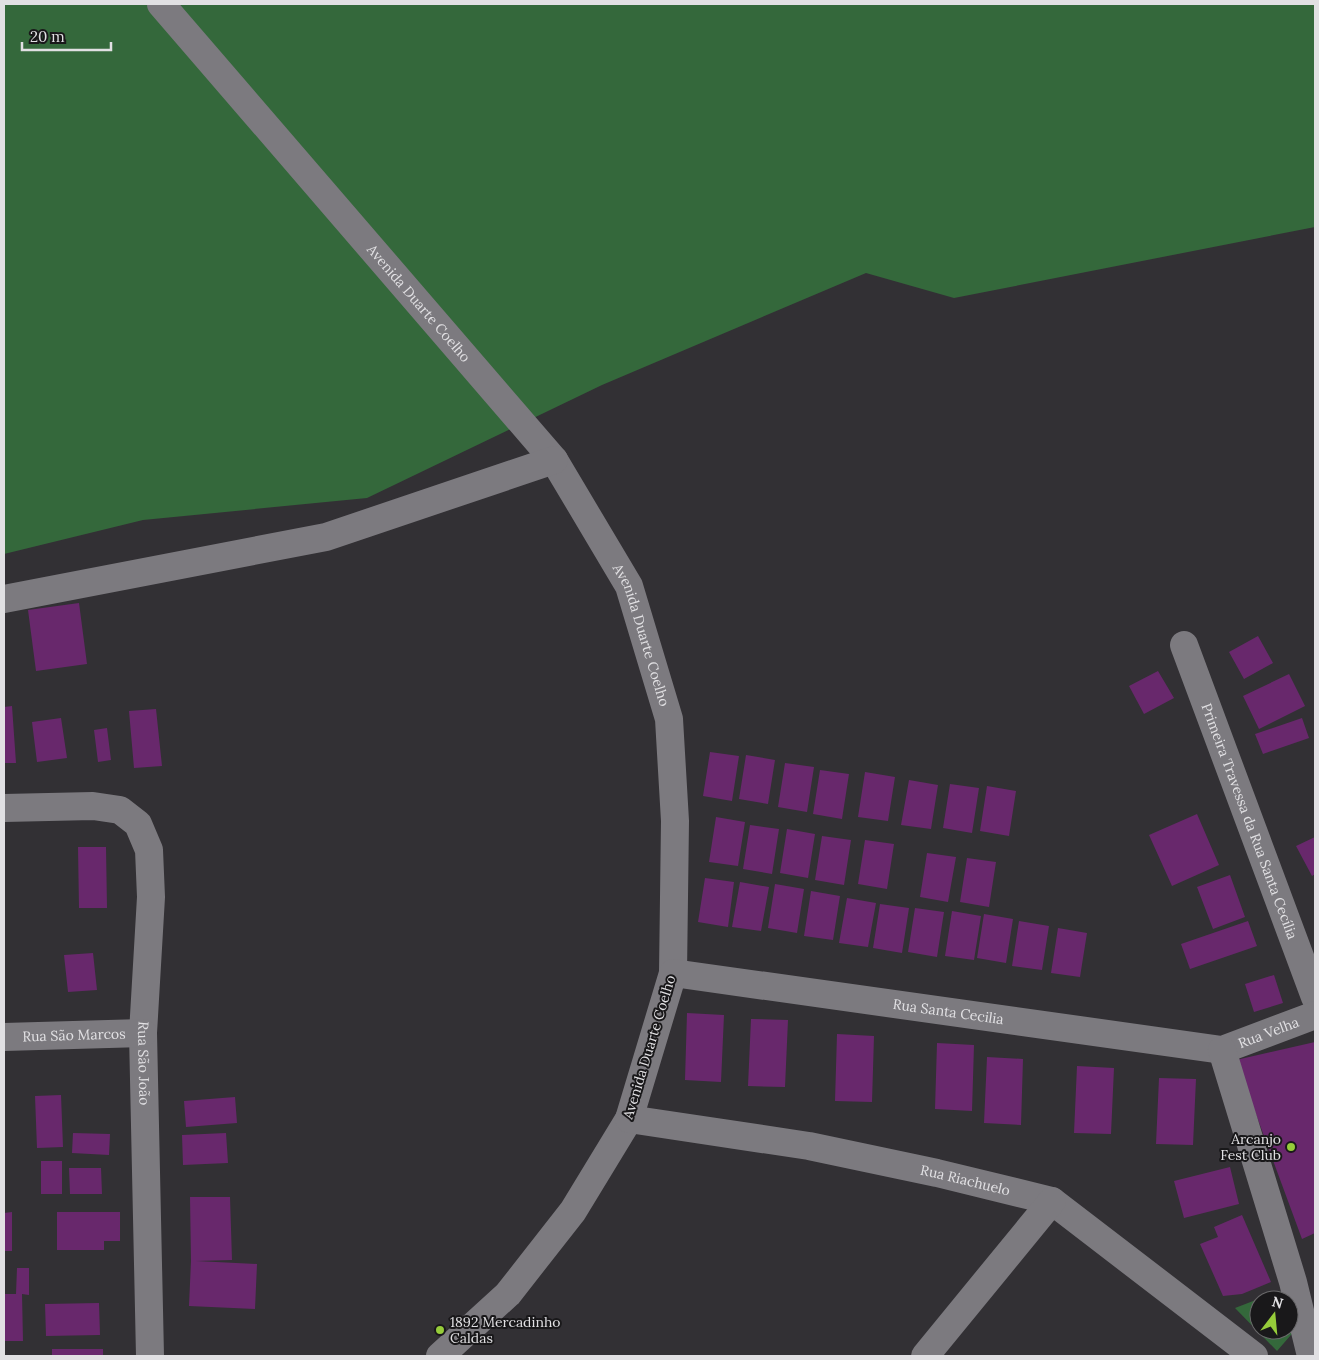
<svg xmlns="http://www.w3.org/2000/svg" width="1319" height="1360" font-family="Lora,serif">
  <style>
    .green { fill: #34683b }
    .building { fill: #68286c }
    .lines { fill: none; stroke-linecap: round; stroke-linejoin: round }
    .minor { stroke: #7c7a7f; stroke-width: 28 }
    .poi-dot { fill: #96cc3a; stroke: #19181a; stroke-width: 2 }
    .labels { text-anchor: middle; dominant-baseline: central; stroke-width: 4; stroke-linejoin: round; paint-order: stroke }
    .street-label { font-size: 14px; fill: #e1e0e3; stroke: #19181a }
    .poi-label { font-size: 14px; fill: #e1e0e3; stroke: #19181a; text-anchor: end }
  </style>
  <rect width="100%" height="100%" fill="#323034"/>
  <path class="green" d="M 4,4 L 1315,4 L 1315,227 L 954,298 L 866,273 L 602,385 L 367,498 L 143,520 L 4,554 Z
    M 1279,1291 L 1283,1300 L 1259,1300 L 1259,1330 L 1289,1330 L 1289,1312 L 1297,1328 L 1277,1351 L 1235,1308 Z"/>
  <path class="building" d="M 79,603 L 87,664 L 36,671 L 28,610 Z
    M 1258,636 L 1273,663 L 1244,679 L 1229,652 Z
    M 1158,671 L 1174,698 L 1144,714 L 1129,686 Z
    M 1289,674 L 1305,706 L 1259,729 L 1243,696 Z
    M 12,706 L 16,763 L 4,763 L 4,707 Z
    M 156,709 L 162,766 L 134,768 L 129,711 Z
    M 61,718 L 67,758 L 37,762 L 32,722 Z
    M 1302,718 L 1309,738 L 1263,754 L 1255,734 Z
    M 107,728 L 111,760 L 98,762 L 94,730 Z
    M 710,752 L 739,756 L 732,801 L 703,796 Z
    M 746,755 L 775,760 L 768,804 L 739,799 Z
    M 785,763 L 814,767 L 807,812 L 778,807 Z
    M 820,770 L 849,774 L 842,819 L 813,814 Z
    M 865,772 L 895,777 L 888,821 L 858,817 Z
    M 909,780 L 938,785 L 931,829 L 901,825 Z
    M 950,784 L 979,788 L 972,833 L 943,828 Z
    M 987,786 L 1016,791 L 1009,836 L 980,831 Z
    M 1197,814 L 1219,865 L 1172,886 L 1149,835 Z
    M 716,817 L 745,822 L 738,866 L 709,862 Z
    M 750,825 L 779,829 L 772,874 L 743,869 Z
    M 787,829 L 815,834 L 808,878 L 780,873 Z
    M 822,836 L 851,840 L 844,885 L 815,880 Z
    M 1315,837 L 1315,874 L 1312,876 L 1296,846 Z
    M 865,840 L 894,844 L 887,889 L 858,884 Z
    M 78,847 L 106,847 L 107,908 L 79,908 Z
    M 927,853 L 956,857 L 948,902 L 920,897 Z
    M 967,858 L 996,862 L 989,907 L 960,902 Z
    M 1230,875 L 1245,917 L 1213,929 L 1197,887 Z
    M 705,878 L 734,882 L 728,927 L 698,922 Z
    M 740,882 L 769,887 L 761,931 L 732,927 Z
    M 775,884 L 804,889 L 797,933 L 768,928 Z
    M 811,891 L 840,896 L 833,940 L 804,936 Z
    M 847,898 L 876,903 L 868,947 L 839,943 Z
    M 880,904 L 909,908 L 902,953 L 873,948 Z
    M 915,908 L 944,912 L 937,957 L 908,952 Z
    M 952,911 L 981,916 L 974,960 L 945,956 Z
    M 984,914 L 1013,919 L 1006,963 L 977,958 Z
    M 1019,921 L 1049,926 L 1042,970 L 1012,966 Z
    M 1248,921 L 1257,946 L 1190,969 L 1181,944 Z
    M 1058,928 L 1087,933 L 1080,977 L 1051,973 Z
    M 93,953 L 97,990 L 68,992 L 64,955 Z
    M 1274,975 L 1283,1003 L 1254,1012 L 1245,984 Z
    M 687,1013 L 724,1015 L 721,1082 L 685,1080 Z
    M 751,1019 L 788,1020 L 785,1087 L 748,1086 Z
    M 837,1034 L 874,1036 L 872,1102 L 835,1101 Z
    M 1315,1042 L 1315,1233 L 1302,1239 L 1236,1060 Z
    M 937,1043 L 974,1045 L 972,1111 L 935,1109 Z
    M 987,1057 L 1023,1059 L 1021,1125 L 984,1123 Z
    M 1077,1066 L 1114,1068 L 1111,1134 L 1074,1133 Z
    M 1159,1078 L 1196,1079 L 1193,1145 L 1156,1144 Z
    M 61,1095 L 63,1147 L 37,1148 L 35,1096 Z
    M 235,1097 L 237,1123 L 186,1127 L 184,1101 Z
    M 73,1133 L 110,1134 L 109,1155 L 72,1153 Z
    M 226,1133 L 228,1163 L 183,1165 L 182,1135 Z
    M 41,1161 L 62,1161 L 62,1194 L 41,1194 Z
    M 1230,1167 L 1239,1204 L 1184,1218 L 1174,1181 Z
    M 69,1168 L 101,1168 L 102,1194 L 70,1194 Z
    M 190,1197 L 230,1197 L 232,1260 L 196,1261 L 257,1264 L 255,1309 L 189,1306 L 191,1261 Z
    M 12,1212 L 12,1251 L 4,1251 L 4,1213 Z
    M 57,1212 L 120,1212 L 120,1241 L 104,1241 L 104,1250 L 57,1250 Z
    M 1242,1215 L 1271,1282 L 1242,1294 L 1223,1296 L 1200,1244 L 1218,1237 L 1214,1227 Z
    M 17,1268 L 29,1268 L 29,1295 L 22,1294 L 23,1341 L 4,1341 L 4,1294 L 16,1294 Z
    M 99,1303 L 100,1335 L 46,1336 L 45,1304 Z
    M 52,1349 L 103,1349 L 103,1356 L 52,1356 Z"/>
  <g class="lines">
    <g class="minor">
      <path id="s1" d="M 161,4 L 554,460 L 629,586 L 669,719 L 675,821 L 673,973 L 629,1119 L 573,1211 L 508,1294 L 440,1356"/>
      <path d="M 4,599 L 326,537 L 554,460"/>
      <path id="s2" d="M 1184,645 L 1315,997"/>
      <path id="s3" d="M 4,808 L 93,806 L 120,810 L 138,824 L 149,850 L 151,897 L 143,1033 L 150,1356"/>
      <path id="s4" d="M 673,973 L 1222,1050 L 1315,1015"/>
      <path id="s5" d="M 4,1037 L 143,1033"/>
      <path d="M 1222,1050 L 1293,1282 L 1311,1356"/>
      <path id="s6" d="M 629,1119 L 809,1146 L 937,1173 L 1052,1201 L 1254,1356"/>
      <path d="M 925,1356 L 1052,1201"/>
    </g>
  </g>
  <g class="poi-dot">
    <circle cx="1291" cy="1147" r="5"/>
    <circle cx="440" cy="1330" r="5"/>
  </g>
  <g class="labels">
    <g class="street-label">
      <text stroke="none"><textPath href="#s1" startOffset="395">Avenida Duarte Coelho</textPath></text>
      <text stroke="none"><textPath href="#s1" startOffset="799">Avenida Duarte Coelho</textPath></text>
      <text stroke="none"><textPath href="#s2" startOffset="188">Primeira Travessa da Rua Santa Cecília</textPath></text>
      <text stroke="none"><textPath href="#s4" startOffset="278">Rua Santa Cecilia</textPath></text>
      <text stroke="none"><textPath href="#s4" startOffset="604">Rua Velha</textPath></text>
      <text stroke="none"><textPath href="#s5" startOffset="70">Rua São Marcos</textPath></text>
      <text transform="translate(649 1047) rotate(-73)">Avenida Duarte Coelho</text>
      <text stroke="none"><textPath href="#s3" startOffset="381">Rua São João</textPath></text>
      <text stroke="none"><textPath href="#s6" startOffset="342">Rua Riachuelo</textPath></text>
    </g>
    <g class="poi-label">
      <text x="1281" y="1139">Arcanjo<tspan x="1281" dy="16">Fest Club</tspan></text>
      <text x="450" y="1322" text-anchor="start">1892 Mercadinho<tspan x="450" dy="16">Caldas</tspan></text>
    </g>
  </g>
  <rect width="1319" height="1360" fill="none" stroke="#e1e0e3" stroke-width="10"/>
  <g transform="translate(1274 1315) rotate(16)"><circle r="24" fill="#19181a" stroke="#69686a"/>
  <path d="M0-4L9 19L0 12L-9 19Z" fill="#96cc3a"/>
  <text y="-8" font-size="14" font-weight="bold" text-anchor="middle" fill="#e1e0e3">N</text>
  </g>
  <path d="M22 42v8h89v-8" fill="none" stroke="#e1e0e3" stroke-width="2.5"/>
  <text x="30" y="42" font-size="15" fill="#e1e0e3" stroke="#19181a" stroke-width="4" paint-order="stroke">20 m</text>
</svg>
